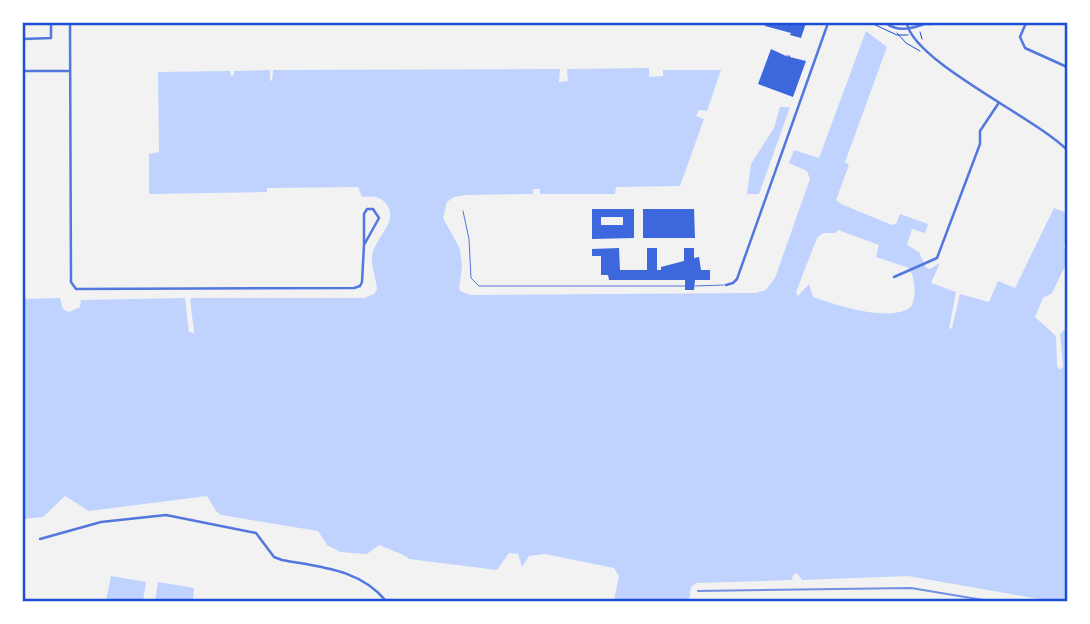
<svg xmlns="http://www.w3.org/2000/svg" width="1090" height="624" font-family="'Playfair Display',serif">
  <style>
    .water { fill: #bfd3fe; fill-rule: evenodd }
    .building { fill: #3d67dc; fill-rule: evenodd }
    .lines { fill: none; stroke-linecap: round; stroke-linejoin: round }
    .path { stroke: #1d4ed8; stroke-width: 1 }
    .service { stroke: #5277de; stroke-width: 1 }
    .minor { stroke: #5277de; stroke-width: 2.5 }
    .tertiary { stroke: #5277de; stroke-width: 2.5 }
    .rail { stroke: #7290e2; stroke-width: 2 }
    .neatline { fill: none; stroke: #1d4ed8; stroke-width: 2.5 }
  </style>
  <rect width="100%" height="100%" fill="#f2f2f2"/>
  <path class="water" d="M 866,31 L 887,47 L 845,162 L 849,165 L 836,200 L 841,204 L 892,225 L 896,224 L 900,214 L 928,224 L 925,233 L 912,229 L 907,245 L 919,252 L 926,268 L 930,269 L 940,263 L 931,283 L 956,292 L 949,329 L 952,328 L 960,294 L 989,302 L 998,281 L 1015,288 L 1054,208 L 1067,213 L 1067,237 L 1064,245 L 1067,262 L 1052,293 L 1043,298 L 1035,317 L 1056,336 L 1057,366 L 1060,370 L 1063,367 L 1060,334 L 1064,330 L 1067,331 L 1067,601 L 1051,601 L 908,576 L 802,580 L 797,573 L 793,575 L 792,580 L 696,583 L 691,587 L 689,601 L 614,601 L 619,576 L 614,568 L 545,554 L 529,556 L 522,567 L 518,554 L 509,553 L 497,570 L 409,559 C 406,555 386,548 379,545 L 367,554 L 340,552 L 327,545 L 318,531 L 221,515 L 216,511 L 207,496 L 89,511 L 65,496 L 43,517 L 23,519 L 23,299 L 60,298 L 63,309 L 69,312 L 80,307 L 81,300 L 185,298 L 189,332 L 193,333 L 194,332 L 190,299 L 193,298 L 364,298 L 374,294 L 377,289 C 376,278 371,267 372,256 C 374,239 399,222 387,205 C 381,196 372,196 362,197 L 358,187 L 267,188 L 267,192 L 149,194 L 149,154 L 159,152 L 158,72 L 230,71 L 231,76 L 234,75 L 234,71 L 270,70 L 270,80 L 272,81 L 273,70 L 560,69 L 559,82 L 568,81 L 567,69 L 649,68 L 649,77 L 663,76 L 663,70 L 721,70 L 707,111 L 699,110 L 696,116 L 704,119 L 680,186 L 616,187 L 615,194 L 540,194 L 540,189 L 533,189 L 533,194 L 465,195 L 454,197 L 447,202 L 443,218 L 460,249 L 462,266 L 459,289 L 462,292 L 471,295 L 756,293 L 766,290 L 775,278 L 810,179 L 807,171 L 789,163 L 794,150 L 819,158 ZM 838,230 L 879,245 L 876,257 L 909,268 C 915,278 917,297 911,307 C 890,323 836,305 813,297 L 809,284 L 798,296 L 796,292 L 817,238 L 823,233 L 835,233 Z
    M 780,107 L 790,107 L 759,194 L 747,194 L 751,164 L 774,128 Z
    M 111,576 L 146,582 L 143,601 L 106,601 Z
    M 158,582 L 194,588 L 193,601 L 155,601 Z"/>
  <path class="building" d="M 766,23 L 806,23 L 801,38 L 790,35 L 791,33 L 765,26 Z
    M 771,49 L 786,56 L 788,54 L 787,57 L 790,55 L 790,57 L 806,61 L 793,97 L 758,84 Z
    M 592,209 L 634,209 L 634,238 L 592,239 ZM 601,217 L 623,217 L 623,225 L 601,225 Z
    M 643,209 L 694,209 L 695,238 L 643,238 Z
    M 619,248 L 620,270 L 647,270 L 647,248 L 657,248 L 657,270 L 661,270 L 661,267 L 684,261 L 684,248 L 694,248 L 694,258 L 699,257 L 701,270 L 710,270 L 710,280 L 695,280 L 694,290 L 685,290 L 685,280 L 609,280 L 608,275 L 601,275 L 601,256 L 592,256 L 592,249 Z"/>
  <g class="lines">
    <path class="path" d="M 871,23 L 897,35 L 908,35
      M 930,25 L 936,23
      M 920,32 L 922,39
      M 897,33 L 906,43 L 920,51"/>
    <path class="service" d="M 463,211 L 469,239 L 471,278 L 479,286 L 685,286
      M 695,286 L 724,285"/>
    <path class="minor" d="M 70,23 L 71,282 L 76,289 L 354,288 L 360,286 L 362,282 L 364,245 L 379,218 L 373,209 L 367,209 L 364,214 L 364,245
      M 1026,23 L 1020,37 L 1025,48 L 1067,67
      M 23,39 L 51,38 L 51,23
      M 23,71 L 70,71
      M 894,277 L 937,258 L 980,144 L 980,131 L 998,104
      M 726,285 L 733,283 L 737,279 L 828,23
      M 40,539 L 101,522 L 166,515 L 256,533 L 274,557 L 282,560 C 320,567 360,569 386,601"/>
    <path class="tertiary" d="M 886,23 C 898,33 914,28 927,23
      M 889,23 L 914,23
      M 907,24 C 916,63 1036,118 1067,150"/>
    <path class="rail" d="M 698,591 L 911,588 L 989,601"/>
  </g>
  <rect width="1090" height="624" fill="none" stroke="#ffffff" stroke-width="49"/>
  <rect x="24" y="24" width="1042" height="576" class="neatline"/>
</svg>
